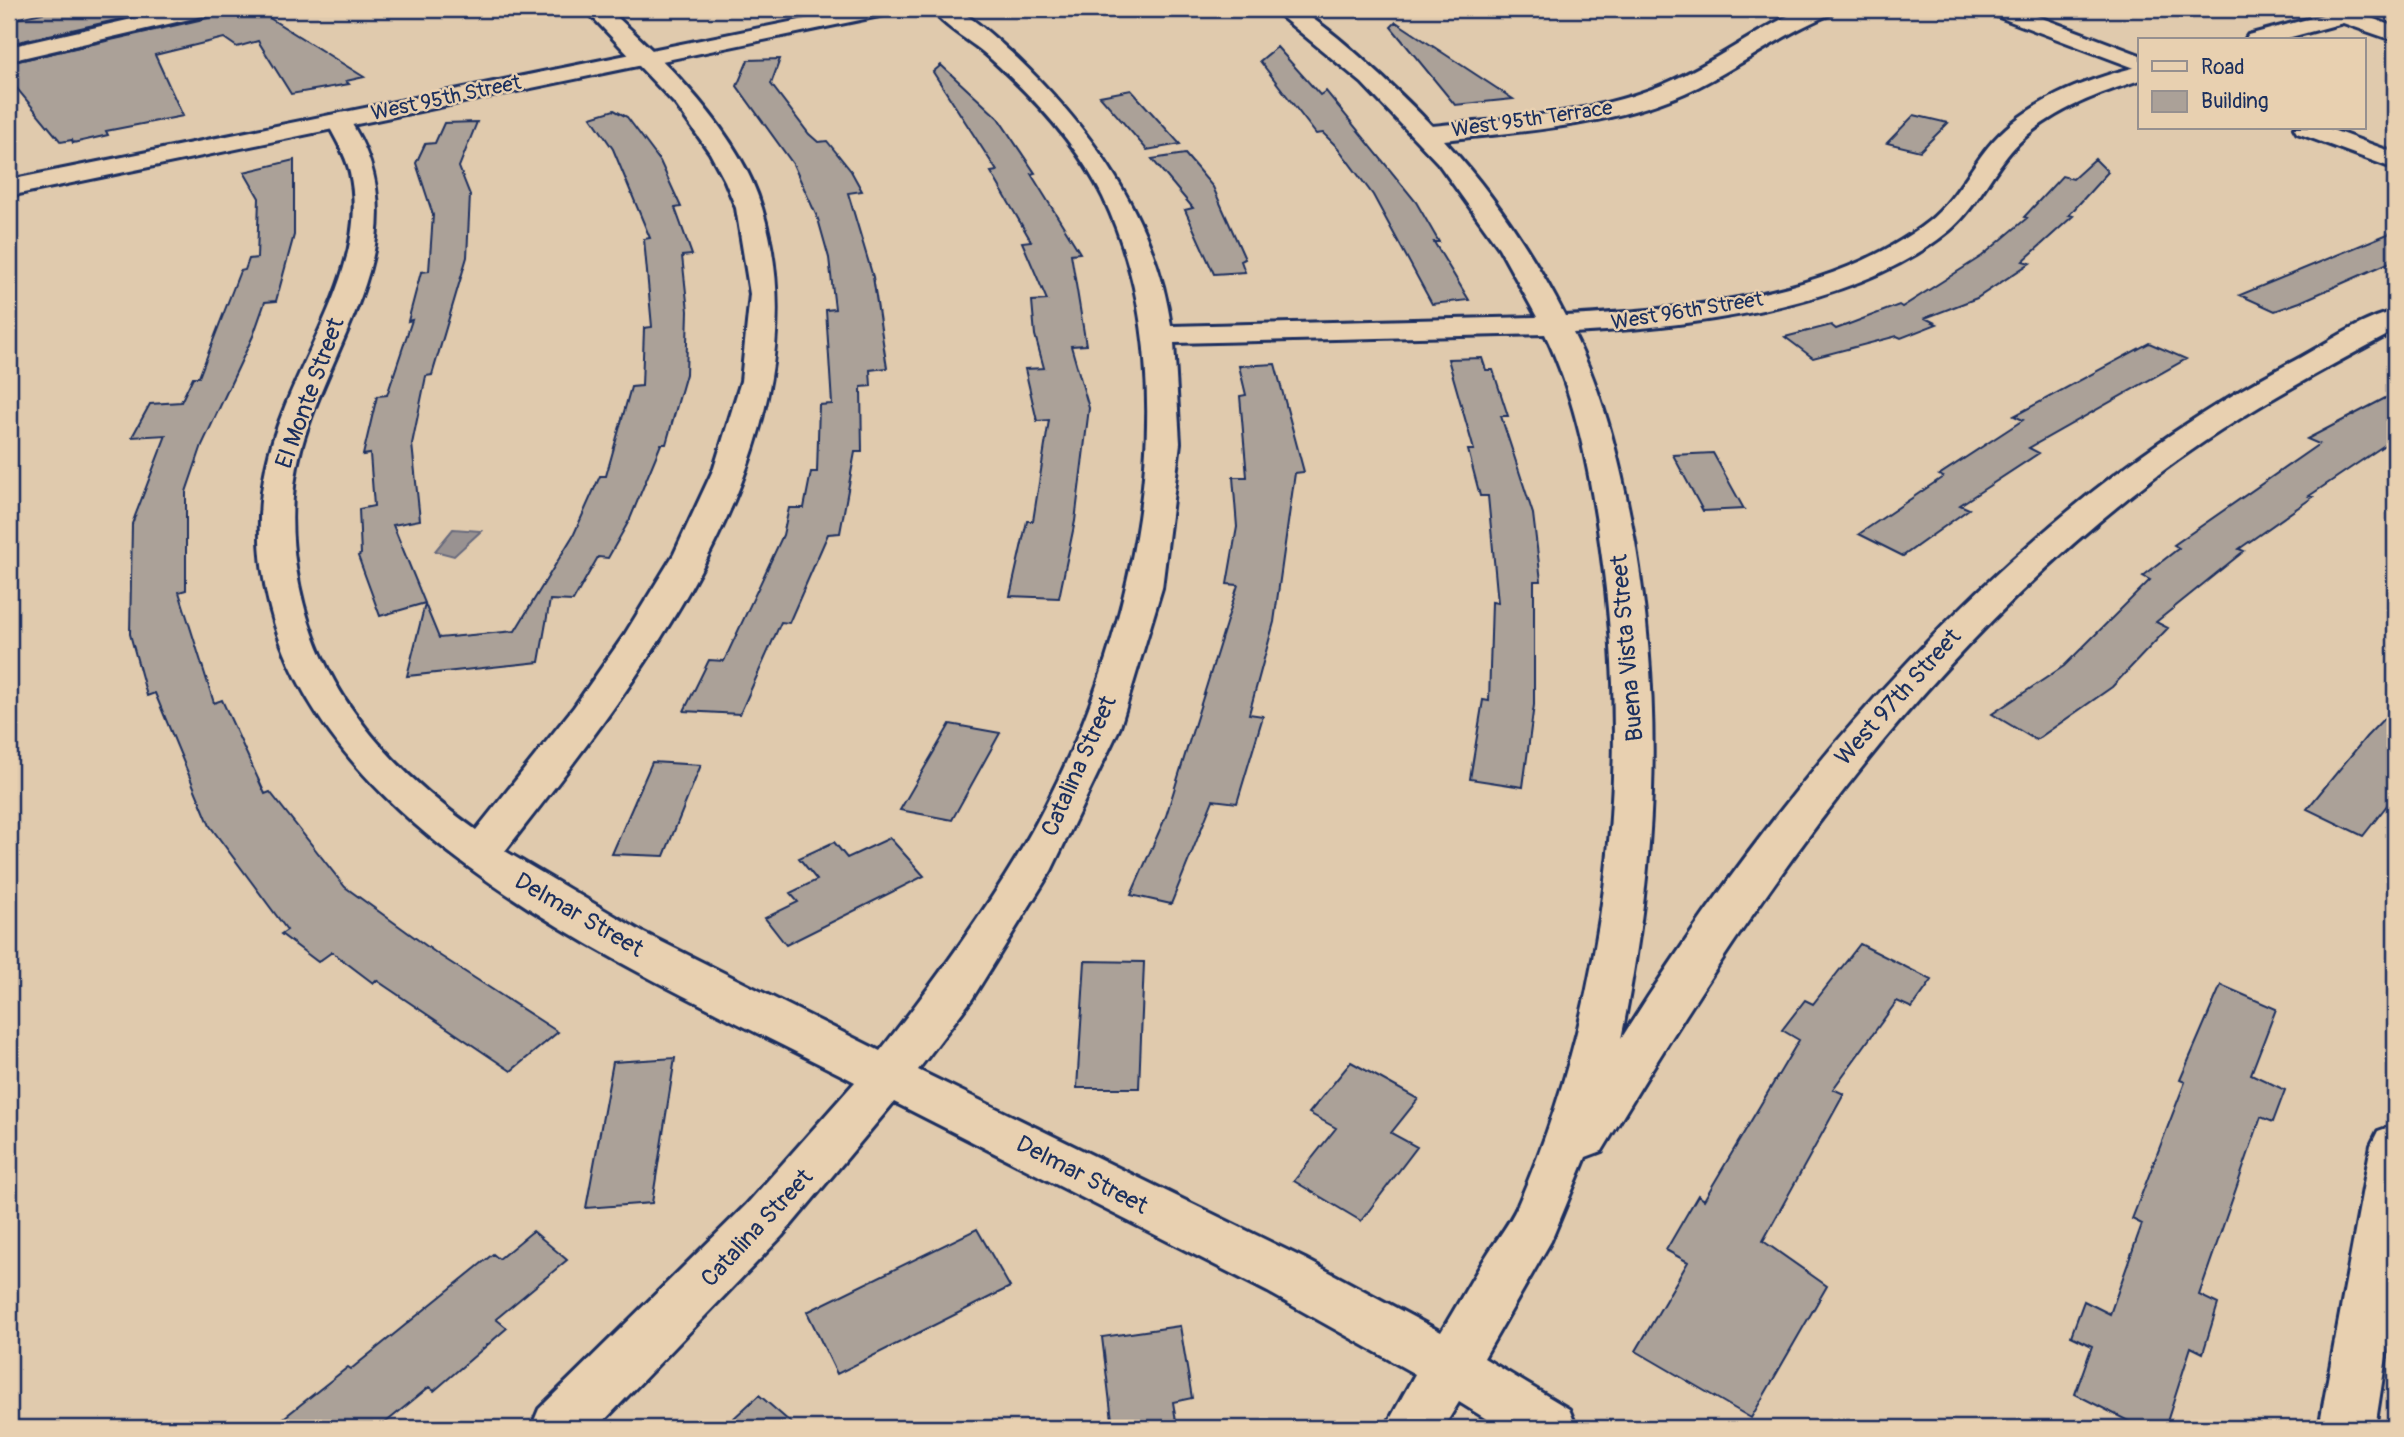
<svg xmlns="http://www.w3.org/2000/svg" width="2404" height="1437" font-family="Pangolin,sans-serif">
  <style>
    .water { fill: #999291; stroke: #676a7d; stroke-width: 2 }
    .building { fill: #aba198; stroke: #1b2f5e; stroke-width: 2 }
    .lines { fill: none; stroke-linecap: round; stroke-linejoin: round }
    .street-casing { stroke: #1b2f5e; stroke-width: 6 }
    .secondary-casing { stroke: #1b2f5e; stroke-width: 6 }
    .primary-casing { stroke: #1b2f5e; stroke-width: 6 }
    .street { fill: #e8d0b0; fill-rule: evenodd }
    .secondary { fill: #e8d0b0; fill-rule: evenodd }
    .primary { fill: #e8d0b0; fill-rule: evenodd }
    .labels { text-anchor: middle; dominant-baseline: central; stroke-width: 5; stroke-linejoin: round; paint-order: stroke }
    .far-street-label { font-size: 21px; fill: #1b2f5e; stroke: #e8d0b0 }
    .street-label { font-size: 24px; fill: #1b2f5e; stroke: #e8d0b0 }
  </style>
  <rect width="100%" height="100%" fill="#e0caad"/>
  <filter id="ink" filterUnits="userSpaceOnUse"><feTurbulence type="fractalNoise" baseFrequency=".0143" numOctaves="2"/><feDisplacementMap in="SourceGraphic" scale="14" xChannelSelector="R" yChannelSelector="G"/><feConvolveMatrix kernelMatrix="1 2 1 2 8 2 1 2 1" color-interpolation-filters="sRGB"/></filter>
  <g filter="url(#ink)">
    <path class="water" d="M 453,529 L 481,531 L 454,556 L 435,551 Z"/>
    <path class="building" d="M 61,9 L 165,9 L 9,44 L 9,20 Z
      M 217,9 L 255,9 L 364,77 L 346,81 L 349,84 L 291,94 L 258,41 L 237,47 L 224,38 L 155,55 L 183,116 L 106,131 L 108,135 L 73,143 L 72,140 L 61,142 L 9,79 L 9,63 L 212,17 Z
      M 1396,22 L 1513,99 L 1455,105 L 1391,27 Z
      M 1277,47 L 1320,95 L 1326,91 L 1416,202 L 1439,242 L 1434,242 L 1469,300 L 1432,304 L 1373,195 L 1338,148 L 1323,133 L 1316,134 L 1260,61 Z
      M 780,59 L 771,84 L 809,134 L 818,142 L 827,141 L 851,171 L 862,191 L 848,193 L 873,277 L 887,368 L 870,370 L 871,386 L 861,387 L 862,452 L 855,452 L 840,533 L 828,534 L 789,623 L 781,622 L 740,714 L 684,711 L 709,660 L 724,661 L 783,535 L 789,508 L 804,508 L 811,472 L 817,472 L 819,405 L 832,404 L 826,310 L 835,309 L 829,258 L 818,219 L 793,164 L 737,86 L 748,60 Z
      M 941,65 L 998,118 L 1035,173 L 1031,174 L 1080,253 L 1071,254 L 1086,345 L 1071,346 L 1089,408 L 1075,521 L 1059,598 L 1010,596 L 1027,521 L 1033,521 L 1049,420 L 1037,421 L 1025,369 L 1044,368 L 1035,335 L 1032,301 L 1047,300 L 1022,242 L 1031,241 L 991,172 L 997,171 L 933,72 Z
      M 1131,90 L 1180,144 L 1147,150 L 1100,96 Z
      M 614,110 L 627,117 L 660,161 L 681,207 L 675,208 L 692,255 L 682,256 L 688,311 L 686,374 L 666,444 L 661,444 L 630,519 L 608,558 L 598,557 L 573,601 L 550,600 L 539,662 L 407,676 L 425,604 L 439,638 L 515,631 L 574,534 L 600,476 L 606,476 L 631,387 L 642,386 L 644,328 L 652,327 L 644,239 L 650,238 L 613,149 L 591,117 Z
      M 1914,115 L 1948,123 L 1920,151 L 1887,143 Z
      M 477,122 L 459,167 L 470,195 L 467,257 L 432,375 L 426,376 L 412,444 L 420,520 L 393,525 L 425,603 L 380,616 L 358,556 L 361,554 L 359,509 L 374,506 L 370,454 L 363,455 L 377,396 L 387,395 L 412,320 L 408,321 L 421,272 L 429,271 L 433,215 L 416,163 L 425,144 L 435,143 L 444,123 Z
      M 1185,154 L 1213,187 L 1245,259 L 1241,261 L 1245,272 L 1214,274 L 1185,210 L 1193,208 L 1152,159 Z
      M 2095,159 L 2108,172 L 2069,215 L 2073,216 L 2023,261 L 2030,263 L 1977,298 L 1925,318 L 1937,324 L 1901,338 L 1897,336 L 1813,358 L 1785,337 L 1831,325 L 1836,329 L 1899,305 L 1902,307 L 1982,256 L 2027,218 L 2024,217 L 2062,176 L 2073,179 Z
      M 294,160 L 294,235 L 276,301 L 265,302 L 253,336 L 202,445 L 186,492 L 186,590 L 179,592 L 214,703 L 222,700 L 265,794 L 270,792 L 345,887 L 439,955 L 558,1032 L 511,1071 L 376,980 L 373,983 L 332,952 L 318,962 L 281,934 L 287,930 L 210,826 L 155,693 L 147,696 L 130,634 L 132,524 L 166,435 L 132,437 L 150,404 L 181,402 L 193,377 L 199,377 L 240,271 L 245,270 L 249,259 L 257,258 L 259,198 L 244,172 Z
      M 2395,231 L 2395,260 L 2300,302 L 2275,311 L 2240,295 Z
      M 2149,343 L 2186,359 L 2029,448 L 2039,453 L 1960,505 L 1969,509 L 1903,556 L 1859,534 L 1943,477 L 1939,475 L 2023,420 L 2014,416 Z
      M 1482,358 L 1486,370 L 1493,370 L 1508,416 L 1501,416 L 1533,514 L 1541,581 L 1534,581 L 1534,705 L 1523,787 L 1470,779 L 1483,700 L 1489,701 L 1492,602 L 1498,603 L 1488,496 L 1480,496 L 1468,450 L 1474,450 L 1448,359 Z
      M 1275,364 L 1304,472 L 1295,473 L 1274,622 L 1249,714 L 1263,716 L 1237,803 L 1213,800 L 1171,904 L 1131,895 L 1166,816 L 1238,585 L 1227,584 L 1237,527 L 1233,477 L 1247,477 L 1240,396 L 1246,395 L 1239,366 Z
      M 2395,393 L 2395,438 L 2309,496 L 2313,497 L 2239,549 L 2244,551 L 2156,622 L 2168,628 L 2112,687 L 2036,740 L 1992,714 L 2064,666 L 2150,580 L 2143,576 L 2179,548 L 2174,545 L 2319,444 L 2307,439 Z
      M 1713,453 L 1744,509 L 1703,511 L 1673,455 Z
      M 2395,707 L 2395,795 L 2363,836 L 2307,809 L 2366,737 Z
      M 950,724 L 1000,733 L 952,820 L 900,810 Z
      M 652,762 L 701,765 L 664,856 L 612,854 Z
      M 890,838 L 924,876 L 786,945 L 765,918 L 798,902 L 790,893 L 817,880 L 799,858 L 834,842 L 847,858 Z
      M 1860,944 L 1932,980 L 1912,1008 L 1897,1001 L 1833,1089 L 1844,1094 L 1763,1241 L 1827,1286 L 1751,1418 L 1636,1351 L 1688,1262 L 1666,1250 L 1698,1195 L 1704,1200 L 1799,1040 L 1782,1030 L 1805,1000 L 1813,1004 Z
      M 1085,961 L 1144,962 L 1139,1088 L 1077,1088 Z
      M 2221,985 L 2276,1009 L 2251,1074 L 2285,1090 L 2273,1122 L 2261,1117 L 2199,1295 L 2218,1304 L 2203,1353 L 2191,1347 L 2165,1428 L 2142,1428 L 2075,1394 L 2092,1346 L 2071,1336 L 2084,1301 L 2110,1314 L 2142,1224 L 2132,1219 L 2185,1082 L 2180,1080 Z
      M 675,1058 L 652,1203 L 586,1208 L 613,1062 Z
      M 1351,1062 L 1418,1099 L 1391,1133 L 1417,1147 L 1361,1221 L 1294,1181 L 1336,1128 L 1309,1113 Z
      M 977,1229 L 1010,1287 L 837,1374 L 807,1312 Z
      M 533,1231 L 567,1260 L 496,1319 L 507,1328 L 434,1391 L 429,1387 L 379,1428 L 271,1428 L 348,1367 L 351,1369 L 493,1254 L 499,1259 Z
      M 1180,1326 L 1192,1398 L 1173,1402 L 1177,1428 L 1113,1428 L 1102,1337 Z
      M 759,1395 L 797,1428 L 723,1428 Z"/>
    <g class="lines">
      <g class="street-casing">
        <path id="street" d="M 176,9 L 214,9 L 211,14 L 9,61 L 9,47 Z
          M 585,9 L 608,9 C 665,60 740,133 762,208 C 832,440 639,680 505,851 L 642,932 L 880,1051 C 929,989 976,925 1017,857 C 1126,675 1198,397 1103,197 C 1077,144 1034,98 991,59 C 974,42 945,29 932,9 C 939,9 947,7 954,9 C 968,12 1005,47 1017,58 C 1093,131 1156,219 1171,326 L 1537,317 L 1499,248 L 1438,163 L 1362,83 L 1272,9 C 1279,9 1288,7 1294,9 C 1319,14 1412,104 1432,126 C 1512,118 1594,115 1669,82 C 1713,63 1752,33 1796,12 L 1805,9 L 1834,9 L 1831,14 C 1779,35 1736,70 1685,93 C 1609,126 1525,131 1444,140 C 1492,192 1533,253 1565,316 C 1683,310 1832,297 1929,221 C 1954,201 1968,172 1988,147 C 2024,102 2085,80 2140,66 L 2140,80 C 2091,96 2040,115 2007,156 C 1987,181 1974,210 1949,231 C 1856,308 1689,327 1573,333 C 1606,398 1622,471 1635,542 C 1664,715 1656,867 1621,1039 C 1787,775 2009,511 2288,364 C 2322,347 2358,320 2395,311 L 2395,331 C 2311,376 2227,421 2152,479 C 1916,660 1753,899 1602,1151 L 1586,1157 L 1551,1241 L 1484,1358 L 1569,1409 L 1577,1428 L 1501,1428 L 1459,1402 L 1443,1428 L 1385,1428 L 1415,1374 L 1268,1292 L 894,1102 L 782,1236 L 597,1428 L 531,1428 L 539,1409 L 746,1205 L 855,1082 C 654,978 331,848 270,608 C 253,541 257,476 283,412 C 311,338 369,255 350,173 C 346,154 334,137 326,120 L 330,115 L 346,115 C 427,232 332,335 301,449 C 278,535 302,641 354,712 C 386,758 430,797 476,830 L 574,707 L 625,634 L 674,554 L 714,468 L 741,381 L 750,294 L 736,208 L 725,181 L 710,153 L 676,105 ZM 1545,334 C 1576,399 1590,472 1600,543 C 1633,765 1608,998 1518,1205 C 1510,1223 1497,1239 1487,1255 C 1471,1280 1457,1306 1441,1332 L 1305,1259 L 918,1070 L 972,999 L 1051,871 L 1120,727 L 1162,588 L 1180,443 L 1174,343 Z
          M 2345,9 L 2379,9 L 2376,14 L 2366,16 L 2395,27 L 2395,41 L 2343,23 L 2280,40 L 2245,40 L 2248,35 Z
          M 2395,1125 L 2395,1298 L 2375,1428 L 2319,1428 L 2371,1145 L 2378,1131 Z"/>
      </g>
      <g class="secondary-casing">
        <path id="secondary" d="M 1988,9 L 2018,9 L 2140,55 L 2140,70 L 1991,14 Z
          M 2294,128 L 2327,128 L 2395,153 L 2395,169 L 2297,133 Z"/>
      </g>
      <g class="primary-casing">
        <path id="primary" d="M 854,9 L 895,9 L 884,15 L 9,196 L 9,180 Z"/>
      </g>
      <use href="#street" class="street"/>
      <use href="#secondary" class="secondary"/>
      <use href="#primary" class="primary"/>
    </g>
  </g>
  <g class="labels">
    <g class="far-street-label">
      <text transform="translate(446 98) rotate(-12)">West 95th Street</text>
      <text transform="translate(1532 119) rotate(-8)">West 95th Terrace</text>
      <text transform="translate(1687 311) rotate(-9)">West 96th Street</text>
    </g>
    <g class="street-label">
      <text transform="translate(310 393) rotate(-70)">El Monte Street</text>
      <text transform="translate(1627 648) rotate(-95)">Buena Vista Street</text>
      <text transform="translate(1898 697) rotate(-48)">West 97th Street</text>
      <text transform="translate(1079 766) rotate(-66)">Catalina Street</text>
      <text transform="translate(579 915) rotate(30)">Delmar Street</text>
      <text transform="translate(1082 1175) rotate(27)">Delmar Street</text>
      <text transform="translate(757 1228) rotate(-47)">Catalina Street</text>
    </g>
  </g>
  <rect width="2404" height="1437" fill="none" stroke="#e8d0b0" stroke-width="35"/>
  <rect x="18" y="18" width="2369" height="1402" fill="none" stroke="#1b2f5e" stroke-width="2.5" filter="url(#ink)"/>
  <rect x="2138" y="38" width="228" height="91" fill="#e8d0b0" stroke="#96908f" stroke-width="2"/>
  <rect x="2152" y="61" width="35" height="10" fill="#e8d0b0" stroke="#96908f" stroke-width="2"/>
  <text x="2201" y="74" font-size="21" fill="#1b2f5e">Road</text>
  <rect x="2152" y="91" width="35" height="21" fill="#aba198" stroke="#96908f" stroke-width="2"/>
  <text x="2201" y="108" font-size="21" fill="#1b2f5e">Building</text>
</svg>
